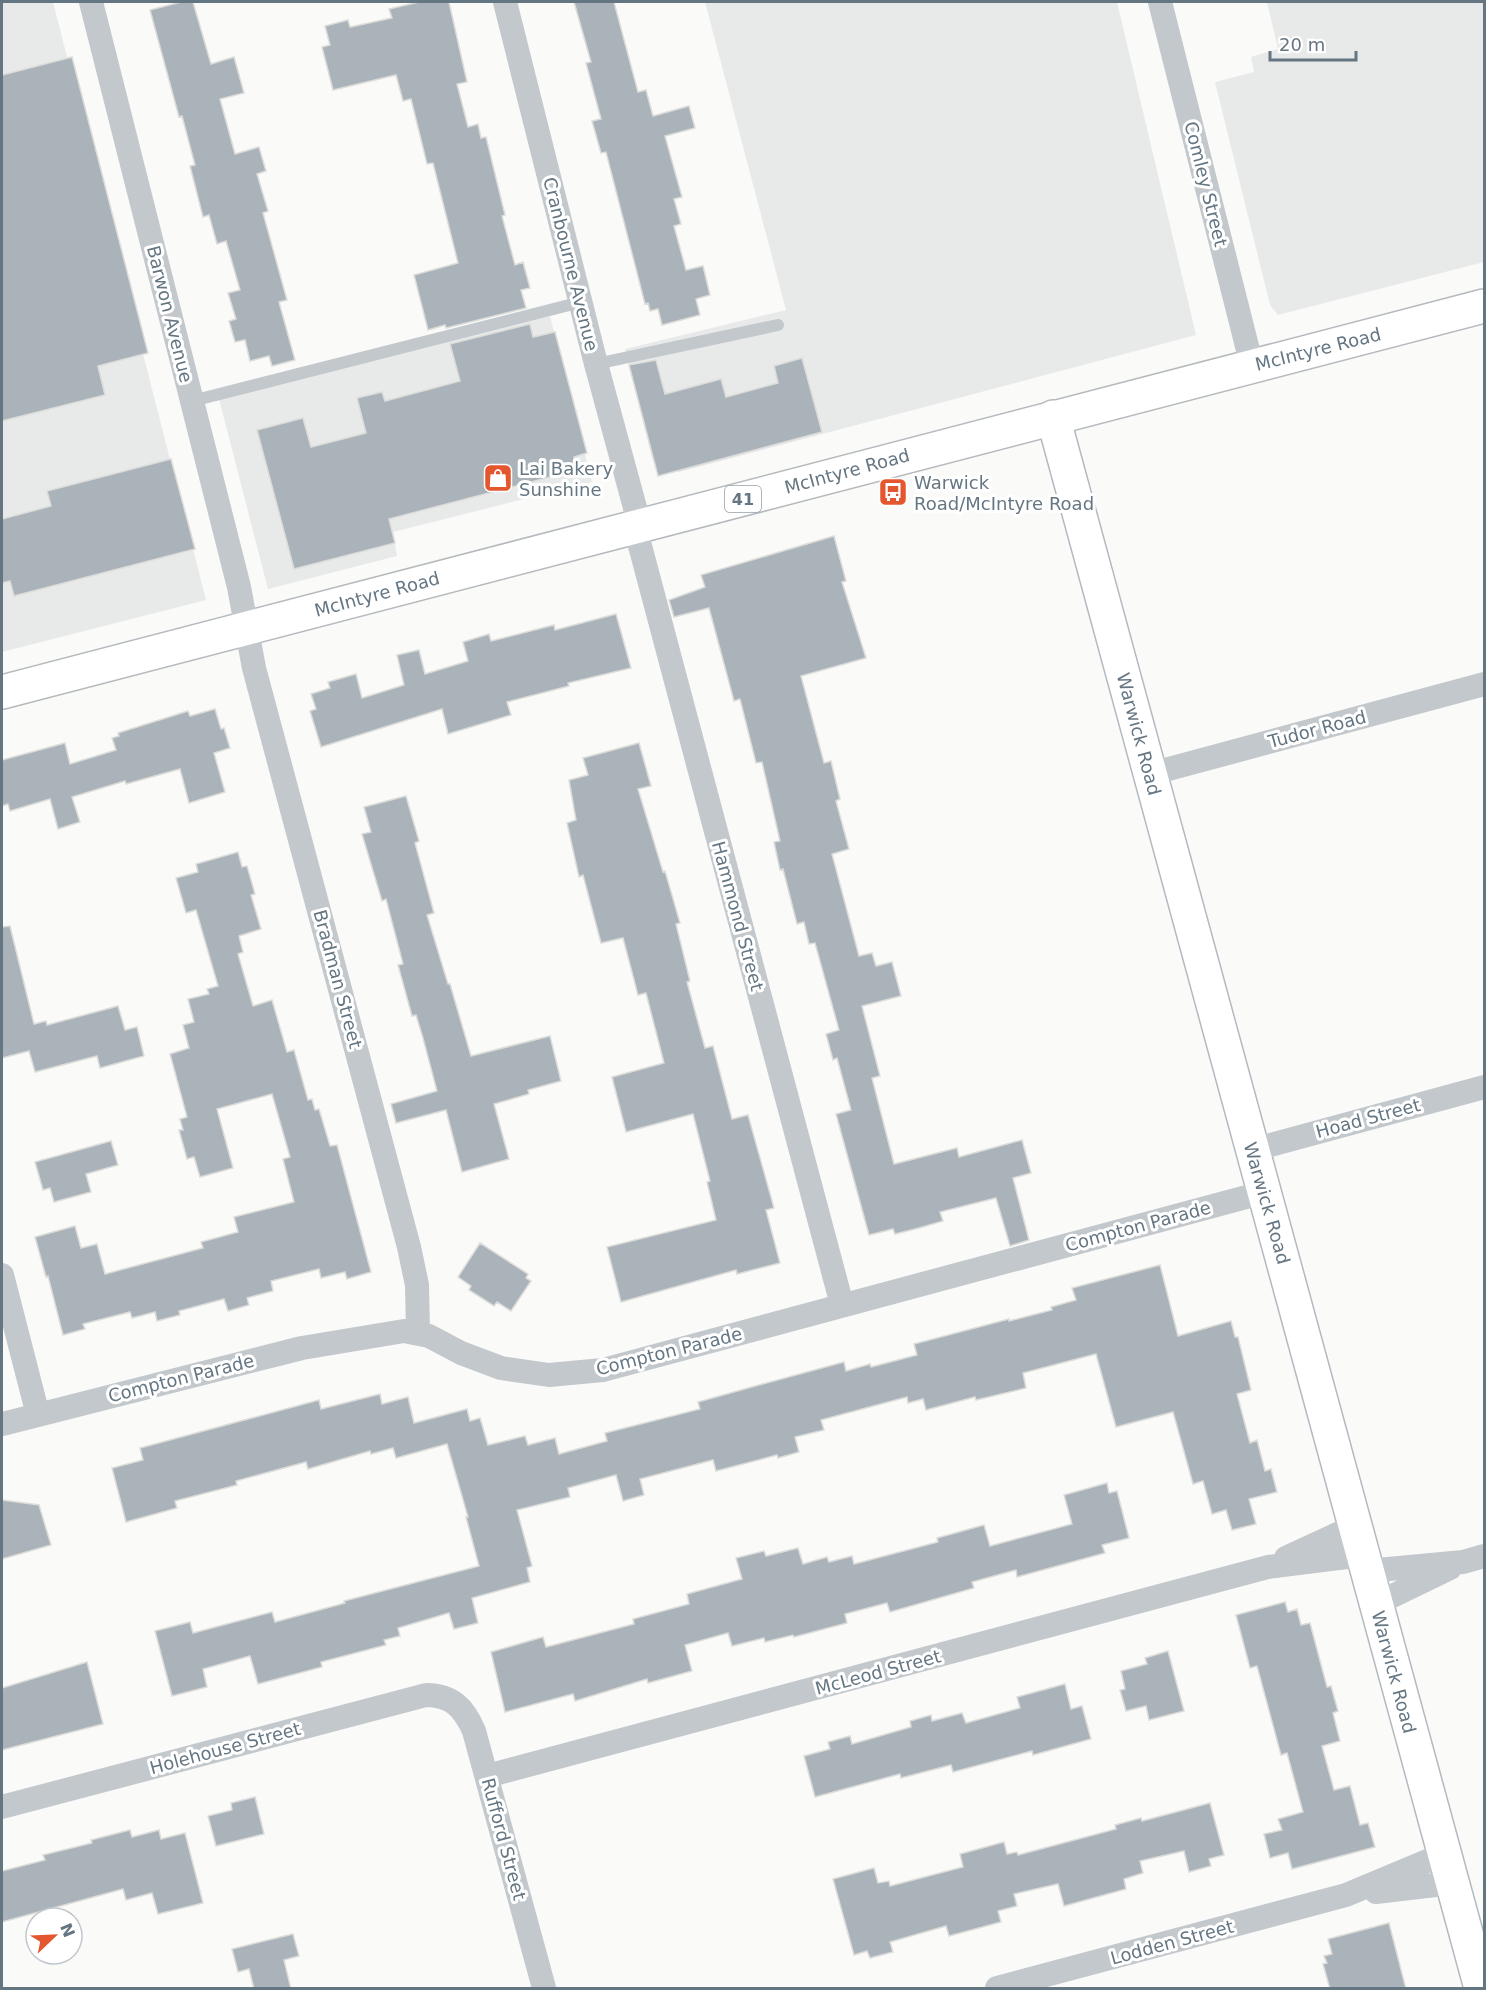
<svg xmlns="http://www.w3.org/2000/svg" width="1486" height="1990" font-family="'DejaVu Sans',sans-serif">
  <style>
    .built { fill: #e8e9e9 }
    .building { fill: #aab3b9; stroke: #dcdcda; stroke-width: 1.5 }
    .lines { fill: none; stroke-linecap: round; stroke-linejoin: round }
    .secondary-casing { stroke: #b3babf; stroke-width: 36 }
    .primary-casing { stroke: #b5babe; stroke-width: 36 }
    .lane { stroke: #c3c8cc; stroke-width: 12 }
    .street { stroke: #c3c8cc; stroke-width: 24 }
    .secondary { stroke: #fff; stroke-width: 33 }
    .primary { stroke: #fff; stroke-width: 33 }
    .labels { text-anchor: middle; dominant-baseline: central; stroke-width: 6; stroke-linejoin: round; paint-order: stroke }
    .shield { fill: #fff; stroke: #939fa8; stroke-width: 1.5 }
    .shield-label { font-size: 16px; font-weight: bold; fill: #657683 }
    .street-label { font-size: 18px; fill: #657683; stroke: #fff }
    .poi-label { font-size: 18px; fill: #657683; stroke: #fff; text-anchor: start }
  </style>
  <rect width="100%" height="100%" fill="#fafaf8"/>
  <path class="built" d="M 2,2 L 53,2 L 206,600 L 2,652 Z
    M 705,2 L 1117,2 L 1196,335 L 679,472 L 652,458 L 625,349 L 786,310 Z
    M 1267,2 L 1484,2 L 1484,262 L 1278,315 L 1270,305 L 1215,82 L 1254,72 L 1251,57 L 1278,49 Z
    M 550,316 L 592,482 L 393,532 L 397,556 L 268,589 L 219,399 Z"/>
  <path class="building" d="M 181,2 L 193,2 L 211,64 L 234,57 L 244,93 L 220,99 L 235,154 L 259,147 L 266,171 L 257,174 L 268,211 L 263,213 L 287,300 L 279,302 L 295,360 L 272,366 L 269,356 L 250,361 L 245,340 L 235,342 L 229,321 L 236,319 L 228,293 L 240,290 L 226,241 L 217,244 L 209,215 L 203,217 L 190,166 L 195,165 L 182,116 L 179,117 L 150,10 Z
    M 419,2 L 449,2 L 467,82 L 457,84 L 468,127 L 478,124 L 481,138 L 486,137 L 505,215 L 502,216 L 515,265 L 523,262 L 530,288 L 521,290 L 526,308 L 446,328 L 445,325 L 428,330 L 414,275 L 458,263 L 433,163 L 427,164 L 411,99 L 403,101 L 396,75 L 333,90 L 322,47 L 330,45 L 325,26 L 348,20 L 350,27 L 392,18 L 389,9 Z
    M 574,2 L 614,2 L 638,92 L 646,90 L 653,116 L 689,106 L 695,128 L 665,136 L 682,197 L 674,199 L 681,224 L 674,226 L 686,270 L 703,266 L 710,295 L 696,299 L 700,315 L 662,325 L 658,309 L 650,311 L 648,303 L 645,304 L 606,152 L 601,153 L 592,121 L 601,119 L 586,63 L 591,62 Z
    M 72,57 L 148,353 L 98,366 L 105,395 L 2,421 L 2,75 Z
    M 530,324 L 533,337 L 555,332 L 587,453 L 574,457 L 577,470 L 389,519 L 395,543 L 294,569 L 257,430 L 303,418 L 311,447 L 366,433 L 357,398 L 382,392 L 385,401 L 460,381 L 450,344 Z
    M 802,358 L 822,432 L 658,476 L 629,365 L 656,360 L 665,394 L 721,379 L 726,397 L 778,383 L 774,366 Z
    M 171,459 L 195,549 L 14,596 L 10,581 L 2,583 L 2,519 L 51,506 L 47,491 Z
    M 834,536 L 846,581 L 842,582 L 866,658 L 801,676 L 824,763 L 831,761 L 840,799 L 836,801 L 849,849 L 832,854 L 859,956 L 872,953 L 876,966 L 892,962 L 901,996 L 862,1006 L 880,1076 L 872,1078 L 894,1164 L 957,1148 L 959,1157 L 1022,1140 L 1031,1173 L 1013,1178 L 1029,1240 L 1010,1246 L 996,1198 L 940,1212 L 943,1221 L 919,1228 L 895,1234 L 893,1229 L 869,1235 L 836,1114 L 851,1110 L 837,1058 L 833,1060 L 826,1034 L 839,1030 L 815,943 L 809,944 L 804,922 L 797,924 L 783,869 L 780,870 L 774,842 L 780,841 L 762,762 L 756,763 L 740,699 L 734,701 L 709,608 L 674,617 L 669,600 L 705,587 L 701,575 Z
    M 616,614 L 631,668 L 568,683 L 569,686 L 507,702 L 511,715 L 448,734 L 442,709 L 321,747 L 310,711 L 316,709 L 311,694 L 330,688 L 328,682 L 356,674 L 362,698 L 404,685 L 397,655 L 419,650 L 425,674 L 468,661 L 463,642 L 489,634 L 491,641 L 554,625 L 555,630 Z
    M 215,709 L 221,729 L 224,728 L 230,748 L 214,753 L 225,792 L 189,803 L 180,769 L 126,784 L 125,781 L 72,797 L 80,822 L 58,829 L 50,799 L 10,811 L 8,804 L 2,806 L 2,760 L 65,743 L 70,764 L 116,750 L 112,738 L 119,736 L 118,733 L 188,711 L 190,716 Z
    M 639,743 L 651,786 L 638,789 L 663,872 L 665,871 L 680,923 L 676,924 L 690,981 L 687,982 L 705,1048 L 713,1046 L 732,1119 L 748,1115 L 774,1208 L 766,1210 L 780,1263 L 737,1274 L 736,1270 L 621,1302 L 607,1247 L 716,1220 L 707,1182 L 710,1181 L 693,1114 L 626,1132 L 612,1077 L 664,1063 L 646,993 L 638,995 L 623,938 L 601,943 L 583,875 L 579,877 L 567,823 L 576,820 L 569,780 L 588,775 L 583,758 Z
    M 406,796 L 419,841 L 415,843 L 434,913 L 427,915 L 448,984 L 450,984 L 471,1056 L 550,1036 L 561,1081 L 528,1090 L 529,1094 L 494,1104 L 509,1159 L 462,1172 L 446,1110 L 396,1123 L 391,1104 L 437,1091 L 423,1038 L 416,1015 L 412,1016 L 398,965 L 403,964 L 386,899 L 382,901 L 362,834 L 371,832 L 364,807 Z
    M 238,852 L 242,867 L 247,866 L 255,894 L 251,895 L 261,929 L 239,936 L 243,952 L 238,954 L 253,1006 L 272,1000 L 287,1052 L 294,1050 L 308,1100 L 312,1099 L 315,1110 L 319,1109 L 330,1146 L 337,1145 L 371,1272 L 347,1279 L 345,1272 L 321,1278 L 319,1269 L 271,1281 L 273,1291 L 247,1298 L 249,1305 L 228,1311 L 224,1299 L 179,1311 L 180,1315 L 157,1321 L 155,1312 L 132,1318 L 130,1312 L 83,1324 L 85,1329 L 63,1335 L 48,1276 L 46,1277 L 35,1237 L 75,1226 L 81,1248 L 97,1244 L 105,1274 L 203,1248 L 201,1242 L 238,1232 L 234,1217 L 294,1202 L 283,1159 L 290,1157 L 272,1094 L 217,1109 L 233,1168 L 200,1177 L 194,1157 L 187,1159 L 179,1130 L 183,1130 L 180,1119 L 187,1117 L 170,1054 L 189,1048 L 183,1025 L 194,1022 L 188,999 L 209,994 L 207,989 L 218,986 L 196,910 L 186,913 L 176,878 L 198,872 L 196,864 Z
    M 10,926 L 34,1024 L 46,1021 L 47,1025 L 118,1006 L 125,1030 L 137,1027 L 144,1056 L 100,1068 L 97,1056 L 35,1072 L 29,1051 L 2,1058 L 2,927 Z
    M 111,1141 L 118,1165 L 86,1174 L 91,1192 L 54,1202 L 50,1188 L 43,1190 L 35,1162 Z
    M 480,1243 L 528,1274 L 526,1278 L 531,1281 L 511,1311 L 497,1302 L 494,1306 L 469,1290 L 471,1286 L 458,1277 Z
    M 1160,1265 L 1178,1336 L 1231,1321 L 1235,1337 L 1238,1337 L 1251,1390 L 1237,1394 L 1250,1443 L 1257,1440 L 1265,1471 L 1271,1469 L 1277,1492 L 1249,1499 L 1256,1524 L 1232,1530 L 1226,1510 L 1212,1514 L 1203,1481 L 1193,1484 L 1173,1412 L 1116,1427 L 1096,1354 L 1023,1373 L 1026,1388 L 976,1400 L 975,1397 L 926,1410 L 923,1399 L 908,1403 L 907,1397 L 821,1420 L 824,1430 L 795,1437 L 799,1452 L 778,1458 L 777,1455 L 716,1471 L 713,1460 L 640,1479 L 644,1495 L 623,1501 L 616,1475 L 568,1488 L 570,1497 L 517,1510 L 532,1566 L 527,1568 L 530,1582 L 472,1598 L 478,1623 L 454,1629 L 449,1613 L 398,1628 L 400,1636 L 384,1640 L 386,1645 L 321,1662 L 322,1667 L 258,1684 L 250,1656 L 203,1669 L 207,1687 L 172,1696 L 155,1631 L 190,1622 L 193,1633 L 272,1612 L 275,1622 L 345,1603 L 344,1601 L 479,1566 L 466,1517 L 468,1517 L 447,1444 L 396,1458 L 393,1448 L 371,1454 L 370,1451 L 308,1469 L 306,1462 L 236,1481 L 237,1485 L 175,1501 L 177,1508 L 126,1522 L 112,1468 L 143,1460 L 140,1448 L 319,1400 L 321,1409 L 380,1394 L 382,1404 L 408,1397 L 414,1423 L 467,1409 L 470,1421 L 480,1418 L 488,1445 L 525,1436 L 528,1445 L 555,1438 L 559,1454 L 607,1441 L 605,1433 L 700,1409 L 698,1402 L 759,1385 L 844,1362 L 846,1371 L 870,1364 L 871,1367 L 917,1355 L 914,1344 L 1009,1319 L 1009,1321 L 1052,1310 L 1051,1307 L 1076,1300 L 1072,1288 Z
    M 1107,1483 L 1109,1493 L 1117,1491 L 1129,1538 L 1102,1545 L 1105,1553 L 1017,1577 L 1016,1570 L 972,1582 L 974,1588 L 890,1612 L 887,1603 L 845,1614 L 847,1623 L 794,1637 L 793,1635 L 765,1642 L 764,1638 L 732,1646 L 728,1633 L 685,1645 L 692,1671 L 648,1683 L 647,1679 L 575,1701 L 573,1694 L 505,1712 L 491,1652 L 543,1637 L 546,1647 L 634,1624 L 633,1619 L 689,1604 L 687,1594 L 742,1579 L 736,1558 L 764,1551 L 766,1556 L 798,1548 L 803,1564 L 827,1557 L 829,1562 L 852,1556 L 854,1564 L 938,1542 L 937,1538 L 984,1525 L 990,1546 L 1072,1524 L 1064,1495 Z
    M 2,1500 L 39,1505 L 51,1545 L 2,1559 Z
    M 1285,1602 L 1288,1612 L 1297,1609 L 1301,1625 L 1310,1623 L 1327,1687 L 1331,1686 L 1338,1711 L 1333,1713 L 1340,1741 L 1322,1746 L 1334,1790 L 1350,1786 L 1360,1825 L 1368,1823 L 1375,1847 L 1292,1869 L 1288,1853 L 1270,1858 L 1264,1834 L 1282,1830 L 1278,1819 L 1303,1812 L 1287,1753 L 1281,1755 L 1257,1666 L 1250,1668 L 1236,1615 Z
    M 1168,1651 L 1184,1711 L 1149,1720 L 1146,1706 L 1126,1711 L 1120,1690 L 1125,1689 L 1121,1671 L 1147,1664 L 1145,1658 Z
    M 87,1662 L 103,1724 L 2,1750 L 2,1688 Z
    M 1065,1684 L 1071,1709 L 1082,1706 L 1091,1739 L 1033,1755 L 1032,1751 L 953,1772 L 951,1765 L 901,1778 L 900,1774 L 815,1797 L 804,1756 L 830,1749 L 828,1742 L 850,1736 L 852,1744 L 911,1727 L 910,1721 L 931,1715 L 932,1721 L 962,1713 L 966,1723 L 1020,1708 L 1017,1697 Z
    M 255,1797 L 264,1834 L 216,1846 L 208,1816 L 232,1810 L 231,1803 Z
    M 1210,1803 L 1224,1855 L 1209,1859 L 1211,1866 L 1189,1872 L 1184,1851 L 1140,1861 L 1143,1873 L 1124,1879 L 1126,1889 L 1064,1906 L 1058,1884 L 1014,1894 L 1017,1906 L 998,1911 L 1001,1922 L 949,1936 L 946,1926 L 890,1942 L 893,1952 L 870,1958 L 867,1951 L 854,1955 L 833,1879 L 874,1868 L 878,1883 L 889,1881 L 890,1886 L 963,1867 L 960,1854 L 1004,1842 L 1007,1854 L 1017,1852 L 1018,1855 L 1116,1829 L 1115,1825 L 1141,1818 L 1142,1821 Z
    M 130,1830 L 132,1837 L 159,1830 L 161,1839 L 185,1833 L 203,1903 L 158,1914 L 152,1893 L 126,1900 L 123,1889 L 2,1922 L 2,1871 L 45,1860 L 43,1855 L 92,1843 L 91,1840 Z
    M 1389,1923 L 1406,1989 L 1330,1989 L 1323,1964 L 1327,1963 L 1324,1956 L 1332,1954 L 1328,1939 Z
    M 293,1934 L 299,1956 L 284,1960 L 291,1989 L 254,1989 L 249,1969 L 238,1972 L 232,1949 Z"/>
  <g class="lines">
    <g class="secondary-casing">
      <path id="secondary" d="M 1053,417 L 1481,1988"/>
    </g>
    <g class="primary-casing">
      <path id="primary" d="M 2,692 L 1484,306"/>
    </g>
    <path class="lane" d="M 596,364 L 778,325
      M 192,401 L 581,302"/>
    <path class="street" d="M 91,2 L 239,587 L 254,668 L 409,1247 L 417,1285 L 418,1333
      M 505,2 L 596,364 L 640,526
      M 1160,2 L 1252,366
      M 635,527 L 842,1305
      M 1150,774 L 1484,684
      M 1252,1150 L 1484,1087
      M 2,1275 L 38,1415
      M 2,1424 L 302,1348 L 404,1331 L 429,1336 L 461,1353 L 501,1368 L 549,1375 L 603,1370 L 1265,1192
      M 1286,1558 L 1355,1526
      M 1367,1571 L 1463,1562 L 1484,1556
      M 1376,1604 L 1450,1568
      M 487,1776 L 1268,1567 L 1363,1555
      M 2,1807 L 426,1695 C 452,1695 464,1708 474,1731 L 544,1988
      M 1376,1892 L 1452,1883
      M 997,1988 L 1346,1895 L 1444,1854"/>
    <use href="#secondary" class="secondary"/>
    <use href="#primary" class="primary"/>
  </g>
  <defs>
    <g id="shop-square" transform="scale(1.5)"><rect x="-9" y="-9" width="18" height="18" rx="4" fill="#e4572e" stroke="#fff"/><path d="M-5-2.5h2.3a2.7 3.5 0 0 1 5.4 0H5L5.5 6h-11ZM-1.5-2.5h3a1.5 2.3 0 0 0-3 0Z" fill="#fff"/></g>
    <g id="bus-square" transform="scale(1.5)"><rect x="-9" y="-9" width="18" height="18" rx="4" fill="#e4572e" stroke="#fff"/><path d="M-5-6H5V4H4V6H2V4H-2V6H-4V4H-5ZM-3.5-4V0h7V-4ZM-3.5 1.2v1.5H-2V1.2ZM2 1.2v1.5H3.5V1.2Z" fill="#fff"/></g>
  </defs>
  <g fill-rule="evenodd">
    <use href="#shop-square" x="498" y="478"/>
    <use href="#bus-square" x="893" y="492"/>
  </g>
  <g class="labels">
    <rect class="shield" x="725" y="486" width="36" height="26" rx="4.5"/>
    <g class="shield-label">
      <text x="743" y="499">41</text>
    </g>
    <g class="street-label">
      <text transform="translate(1206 184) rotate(76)">Comley Street</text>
      <text transform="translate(571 264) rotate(76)">Cranbourne Avenue</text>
      <text transform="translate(170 314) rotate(76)">Barwon Avenue</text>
      <text transform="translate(1318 349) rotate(-14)">McIntyre Road</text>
      <text transform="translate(847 471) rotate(-15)">McIntyre Road</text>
      <text transform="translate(377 594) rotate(-15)">McIntyre Road</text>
      <text transform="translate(1317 729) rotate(-15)">Tudor Road</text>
      <text transform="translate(1139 734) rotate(75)">Warwick Road</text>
      <text transform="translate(738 916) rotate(75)">Hammond Street</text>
      <text transform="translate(338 979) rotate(75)">Bradman Street</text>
      <text transform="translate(1368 1118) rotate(-15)">Hoad Street</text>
      <text transform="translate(1267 1203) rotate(74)">Warwick Road</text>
      <text transform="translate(1138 1226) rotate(-15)">Compton Parade</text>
      <text transform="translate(669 1351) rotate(-14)">Compton Parade</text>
      <text transform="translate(181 1378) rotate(-14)">Compton Parade</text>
      <text transform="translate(878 1672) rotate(-15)">McLeod Street</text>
      <text transform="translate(1394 1672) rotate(75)">Warwick Road</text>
      <text transform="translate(225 1748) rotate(-15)">Holehouse Street</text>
      <text transform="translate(504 1839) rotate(75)">Rufford Street</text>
      <text transform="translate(1172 1942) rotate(-15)">Lodden Street</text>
    </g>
    <g class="poi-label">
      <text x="519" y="468">Lai Bakery<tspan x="519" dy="21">Sunshine</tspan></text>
      <text x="914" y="482">Warwick<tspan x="914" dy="21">Road/McIntyre Road</tspan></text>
    </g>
  </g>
  <rect width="1486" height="1990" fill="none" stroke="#657683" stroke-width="6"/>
  <g transform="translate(54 1936) rotate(67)"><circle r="28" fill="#ffffff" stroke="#c1c8cd" stroke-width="1.5"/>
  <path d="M0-4.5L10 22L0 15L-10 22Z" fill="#e4572e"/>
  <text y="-9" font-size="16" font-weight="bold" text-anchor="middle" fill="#657683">N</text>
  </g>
  <path d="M1270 51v9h86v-9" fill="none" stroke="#657683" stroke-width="3"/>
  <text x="1279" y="51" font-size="18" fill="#657683" stroke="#ffffff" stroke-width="4.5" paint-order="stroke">20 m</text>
</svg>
